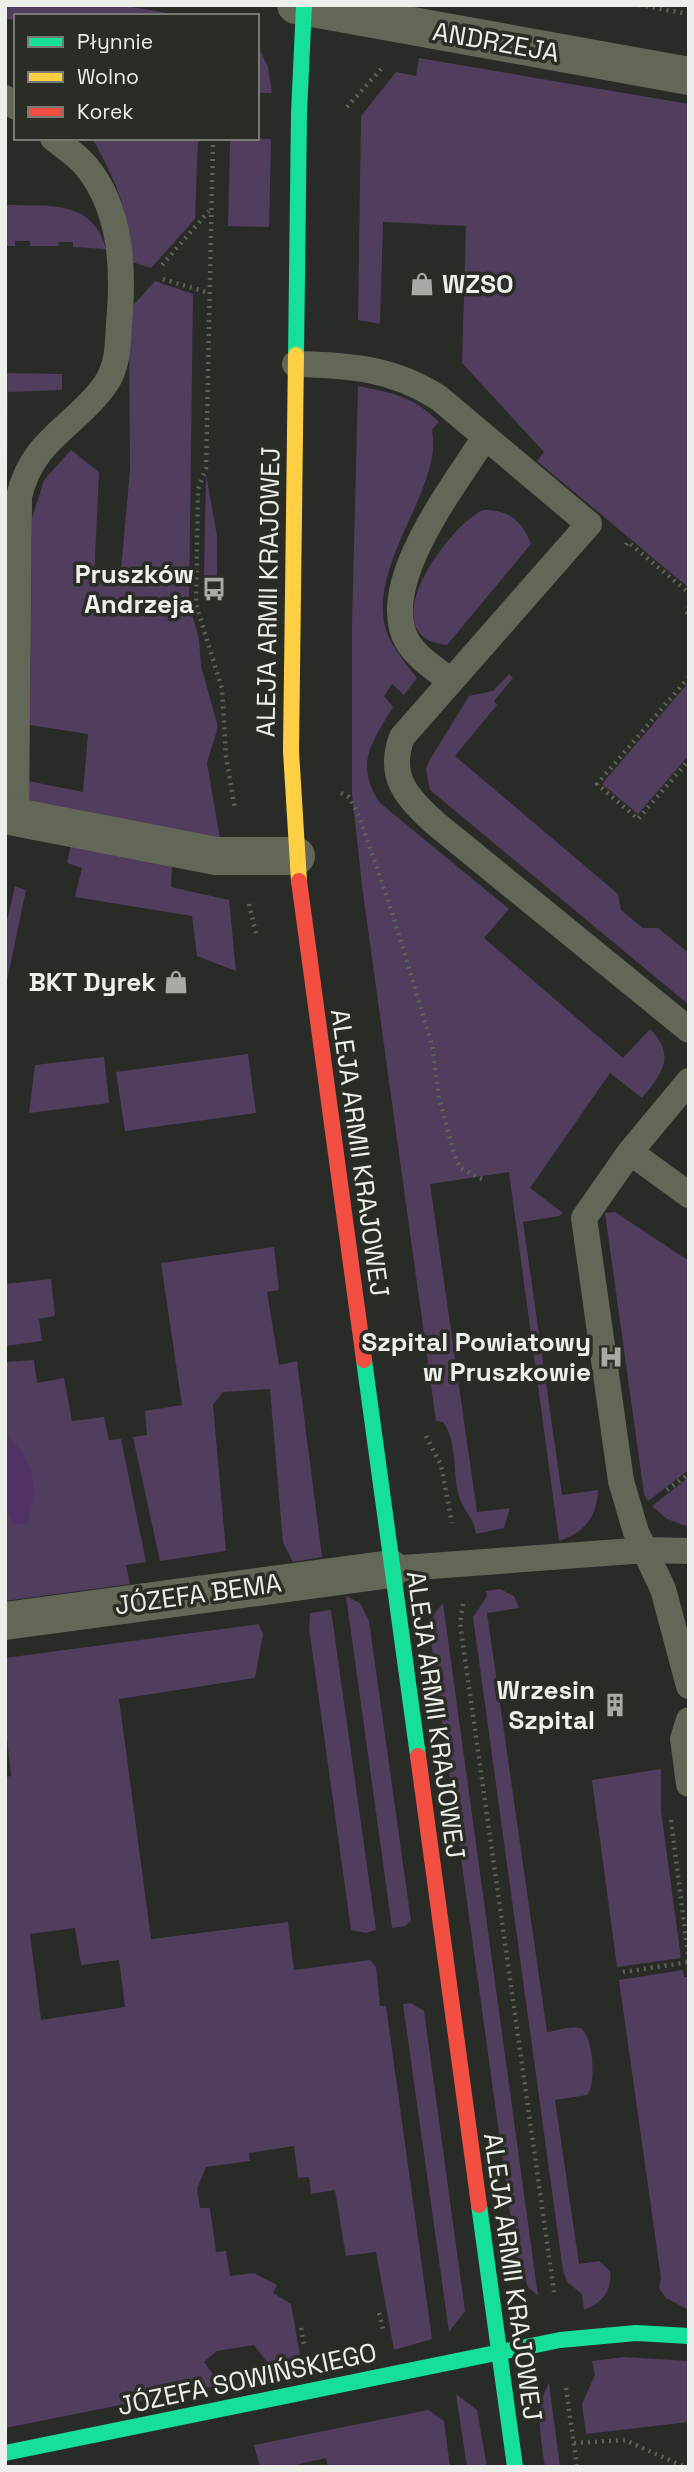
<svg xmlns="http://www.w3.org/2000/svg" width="694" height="2472" font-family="'Space Grotesk',sans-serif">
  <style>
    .green { fill: #513d5e; fill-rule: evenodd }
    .water { fill: #523166 }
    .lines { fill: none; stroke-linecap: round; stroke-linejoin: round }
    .path { stroke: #5e6258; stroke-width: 4.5; stroke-dasharray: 2 5; stroke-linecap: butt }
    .lane { stroke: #626758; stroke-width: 26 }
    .street { stroke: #626758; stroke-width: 38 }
    .fast { stroke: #16e098; stroke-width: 16 }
    .slow { stroke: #ffcf43; stroke-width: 16 }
    .jam { stroke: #f24e42; stroke-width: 16 }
    .labels { text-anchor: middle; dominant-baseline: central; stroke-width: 7; stroke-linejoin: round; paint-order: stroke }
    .street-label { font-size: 26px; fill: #edefea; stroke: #2a2d25 }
    .poi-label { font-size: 26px; font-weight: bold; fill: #edefea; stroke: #2a2d25; text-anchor: end }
  </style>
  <rect width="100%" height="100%" fill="#292b27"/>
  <path class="green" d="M 5,5 L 121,5 L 179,15 L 16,16 L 16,20 L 5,19 Z
    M 257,44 L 268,67 L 272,93 L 257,93 Z
    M 419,58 L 689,104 L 689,588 L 537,461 L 544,452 L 462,363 L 466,226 L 383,222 L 380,324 L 358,320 L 361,116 L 396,72 L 416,76 Z
    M 92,138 L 198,138 L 195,219 L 151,268 L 132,262 C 133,220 113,174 92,138 Z
    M 239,138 L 271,139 L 269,227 L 228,226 L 230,141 Z
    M 5,205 C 47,206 93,199 106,249 L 73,247 L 73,242 L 58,242 L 59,246 L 30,246 L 30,241 L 15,241 L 15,246 L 5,246 Z
    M 155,281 L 193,294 L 189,602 L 199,639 L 201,666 L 218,727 L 207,763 L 220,839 L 27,803 L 28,781 L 83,792 L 88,734 L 30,725 L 32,518 L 44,480 L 71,450 L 99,472 L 94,579 L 120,581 L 130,470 L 129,310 Z
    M 5,373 L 62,374 L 62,390 L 8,392 L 5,704 Z
    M 358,386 C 391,393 412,395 439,422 L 432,430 C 436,453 429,472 421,493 C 405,533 371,589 387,633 C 394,650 406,664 417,678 L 404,695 L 392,684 L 384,696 L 393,707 C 372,742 354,764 380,803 L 509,909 L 484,938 L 623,1058 L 650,1029 C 676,1055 663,1073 642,1098 L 610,1073 L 530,1188 L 563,1213 L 559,1216 L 523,1222 L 562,1495 L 598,1490 C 597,1517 585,1532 559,1541 L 509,1172 L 430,1184 L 477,1512 L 510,1508 L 504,1528 L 476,1534 C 474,1517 462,1510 458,1493 C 453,1472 457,1440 443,1422 L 436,1421 L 362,886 L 352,794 L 352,625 Z
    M 206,474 L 217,536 L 217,576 L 204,576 Z
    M 483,510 C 509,510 521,519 531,544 L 447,645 C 368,637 448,526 483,510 Z
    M 509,674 L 513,678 L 494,701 L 497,705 L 455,756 L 618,894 L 621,910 L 643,928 L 658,928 L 689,953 L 689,1005 L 430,790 L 426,770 L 429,761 L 469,696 L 493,691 Z
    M 689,682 L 689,755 L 638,814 L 602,784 Z
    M 71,845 L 172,866 L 171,887 L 229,900 L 236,971 L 197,956 L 192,916 L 75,897 L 82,868 L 67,863 Z
    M 15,886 L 26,890 L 5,990 L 5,929 Z
    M 248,1054 L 256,1113 L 125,1131 L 116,1072 Z
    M 104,1057 L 109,1103 L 29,1113 L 35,1065 Z
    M 615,1212 L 689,1261 L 689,1470 L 648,1501 L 644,1494 L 605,1213 Z
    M 274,1247 L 279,1290 L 267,1292 L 279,1365 L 297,1361 L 322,1557 L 293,1562 L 283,1543 L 270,1389 L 223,1392 L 213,1405 L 226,1551 L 160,1561 L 133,1437 L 147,1435 L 145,1411 L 182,1405 L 161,1263 Z
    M 51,1279 L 55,1316 L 39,1319 L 42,1341 L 5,1346 L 5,1284 Z
    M 34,1360 L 37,1383 L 64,1378 L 72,1421 L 104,1417 L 109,1440 L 121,1439 L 146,1562 L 126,1565 L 130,1584 L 5,1601 L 5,1362 Z
    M 689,1477 L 689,1527 L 667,1519 L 652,1506 Z
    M 500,1589 L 514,1596 L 519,1608 L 487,1613 L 547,2032 C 556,2031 572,2025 580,2028 C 593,2033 597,2085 587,2095 L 555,2100 L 579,2264 L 599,2261 L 610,2271 C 613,2290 602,2303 584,2310 L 582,2294 L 567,2282 L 563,2271 L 473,1617 L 487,1596 L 486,1591 Z
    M 346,1596 L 360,1603 L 369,1621 L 411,1921 L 405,1926 L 392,1928 Z
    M 443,1603 L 538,2296 L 528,2287 L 516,2256 L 430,1634 L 434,1614 Z
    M 331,1610 L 376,1930 L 366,1933 L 351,1930 L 309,1628 L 310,1613 Z
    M 259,1624 L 263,1634 L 255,1678 L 119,1699 L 151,1939 L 288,1922 L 294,1970 L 370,1960 L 376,1967 L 380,2006 L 386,2006 L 432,2339 L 394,2350 L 376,2252 L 346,2256 L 335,2190 L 311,2194 L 309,2177 L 298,2178 L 294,2146 L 249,2153 L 250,2161 L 206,2167 L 197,2189 L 200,2208 L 210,2208 L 216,2252 L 226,2251 L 230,2276 L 254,2273 L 277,2285 L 273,2293 L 291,2304 L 302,2367 L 275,2373 L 254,2345 L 217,2351 L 204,2362 L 221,2385 L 5,2428 L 5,1777 L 11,1776 L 5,1720 L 5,1658 ZM 75,1928 L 81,1965 L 119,1960 L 125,2007 L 41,2020 L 30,1934 Z
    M 661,1769 L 661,1811 L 681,1958 L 617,1967 L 592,1780 Z
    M 683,1970 L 684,1977 L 689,1977 L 689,2310 L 666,2298 L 659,2288 L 661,2278 L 619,1980 Z
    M 411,2003 L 424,2011 L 465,2311 L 449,2332 L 403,2004 Z
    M 624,2357 L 689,2361 L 689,2422 L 586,2434 L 582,2404 L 595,2375 L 592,2361 Z
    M 549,2383 L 560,2467 L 545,2467 C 541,2437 534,2410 549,2383 Z
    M 456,2394 L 477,2410 L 487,2467 L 467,2467 Z
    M 428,2410 L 444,2421 L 450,2467 L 328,2467 L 326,2458 L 286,2467 L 260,2467 L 254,2445 Z"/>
  <path class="water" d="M 5,1434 C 36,1462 39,1486 27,1524 L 14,1524 L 5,1508 Z"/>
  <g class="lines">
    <path class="path" d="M 639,5 L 689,14
      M 347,107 L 381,69
      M 213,138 L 206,468 L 198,489 L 196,604 L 222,689 L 226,757 L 235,809
      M 162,265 L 209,211
      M 163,279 L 209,293
      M 626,545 L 628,542 L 689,593
      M 689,607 L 685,611 L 689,614
      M 689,677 L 597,784 L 638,819 L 689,760
      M 341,793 L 349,797 L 359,816 L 392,912 L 432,1045 L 439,1098 L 454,1154 L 460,1168 L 482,1179
      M 249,904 L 256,933
      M 426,1436 L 441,1465 L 452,1523
      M 667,1490 L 689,1474
      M 463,1604 L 460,1623 L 554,2292
      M 671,1820 L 689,1962
      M 623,1972 L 689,1962
      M 379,2313 L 383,2329
      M 301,2328 L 304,2345
      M 566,2388 L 577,2467
      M 574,2443 L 625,2440 L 685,2467"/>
    <path class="lane" d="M 5,98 L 16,107
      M 295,364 C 348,365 393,368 439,398 L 589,524 L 402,737 C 387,777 407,797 435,823 L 689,1030
      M 451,681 C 437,670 417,658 407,641 C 376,584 455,485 485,437
      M 16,817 L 19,497 C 32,439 74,428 105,385 C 118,366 118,345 119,324 C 124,269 122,210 86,166 C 77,155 64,147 53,138
      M 689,1081 L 630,1152 L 584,1218 L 621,1481 L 636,1532 L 663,1589 L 689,1686
      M 630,1152 L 689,1195
      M 391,1569 L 646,1550 L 689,1551
      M 689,1720 L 683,1739 L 689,1784"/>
    <path class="street" d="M 296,5 L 689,76
      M 5,815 L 216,856 L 296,856
      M 5,1621 L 391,1569"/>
    <path class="fast" d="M 296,355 L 299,113 L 304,5
      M 364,1360 L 418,1756
      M 479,2205 L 515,2467
      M 5,2453 L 560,2340 L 636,2333 L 689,2336"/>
    <path class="slow" d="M 296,355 L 291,751 L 299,881"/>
    <path class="jam" d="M 299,881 L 364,1360
      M 418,1756 L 479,2205"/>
  </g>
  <defs>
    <g id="shop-bare" transform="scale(1.89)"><path d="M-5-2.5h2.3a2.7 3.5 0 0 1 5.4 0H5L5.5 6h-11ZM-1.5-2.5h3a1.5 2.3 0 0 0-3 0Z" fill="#a8aaa6" stroke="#2a2d25" stroke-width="2.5" paint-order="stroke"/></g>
    <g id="bus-bare" transform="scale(1.89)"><path d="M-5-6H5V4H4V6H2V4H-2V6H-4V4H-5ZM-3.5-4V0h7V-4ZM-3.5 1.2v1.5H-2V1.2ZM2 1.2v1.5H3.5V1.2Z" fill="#a8aaa6" stroke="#2a2d25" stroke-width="2.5" paint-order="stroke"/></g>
    <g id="hospital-bare" transform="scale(1.89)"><path d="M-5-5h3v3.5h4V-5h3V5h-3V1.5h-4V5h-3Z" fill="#a8aaa6" stroke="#2a2d25" stroke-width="2.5" paint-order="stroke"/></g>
    <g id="building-bare" transform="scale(1.89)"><path d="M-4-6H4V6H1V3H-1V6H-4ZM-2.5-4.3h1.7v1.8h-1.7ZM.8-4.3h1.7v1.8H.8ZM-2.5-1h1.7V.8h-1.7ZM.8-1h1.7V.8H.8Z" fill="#a8aaa6" stroke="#2a2d25" stroke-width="2.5" paint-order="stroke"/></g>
  </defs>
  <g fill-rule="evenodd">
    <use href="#shop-bare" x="422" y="284"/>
    <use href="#bus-bare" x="214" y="589"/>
    <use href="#shop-bare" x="176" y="982"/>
    <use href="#hospital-bare" x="611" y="1357"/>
    <use href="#building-bare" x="615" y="1705"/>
  </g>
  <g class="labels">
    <g class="street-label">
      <text transform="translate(496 42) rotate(10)">ANDRZEJA</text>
      <text transform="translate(268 592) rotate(-89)">ALEJA ARMII KRAJOWEJ</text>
      <text transform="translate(360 1153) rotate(82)">ALEJA ARMII KRAJOWEJ</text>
      <text transform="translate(198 1594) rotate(-8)">JÓZEFA BEMA</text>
      <text transform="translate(436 1715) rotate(82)">ALEJA ARMII KRAJOWEJ</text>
      <text transform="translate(513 2277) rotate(82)">ALEJA ARMII KRAJOWEJ</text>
      <text transform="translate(247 2379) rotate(-12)">JÓZEFA SOWIŃSKIEGO</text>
    </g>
    <g class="poi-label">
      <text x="442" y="284" text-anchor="start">WZSO</text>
      <text x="194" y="574">Pruszków<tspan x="194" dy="30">Andrzeja</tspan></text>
      <text x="156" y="982">BKT Dyrek</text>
      <text x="591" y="1342">Szpital Powiatowy<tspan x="591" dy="30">w Pruszkowie</tspan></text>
      <text x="595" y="1690">Wrzesin<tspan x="595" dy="30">Szpital</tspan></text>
    </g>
  </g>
  <rect width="694" height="2472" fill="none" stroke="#edefea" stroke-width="14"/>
  <rect x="14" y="14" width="245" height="126" fill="#2a2d25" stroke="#787b74" stroke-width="2"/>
  <rect x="28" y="37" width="35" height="10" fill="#16e098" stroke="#787b74" stroke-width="2"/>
  <text x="77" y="49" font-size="21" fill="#edefea">Płynnie</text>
  <rect x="28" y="72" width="35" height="10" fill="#ffcf43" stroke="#787b74" stroke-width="2"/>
  <text x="77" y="84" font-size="21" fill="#edefea">Wolno</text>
  <rect x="28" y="107" width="35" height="10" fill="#f24e42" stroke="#787b74" stroke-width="2"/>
  <text x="77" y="119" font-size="21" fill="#edefea">Korek</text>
</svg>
